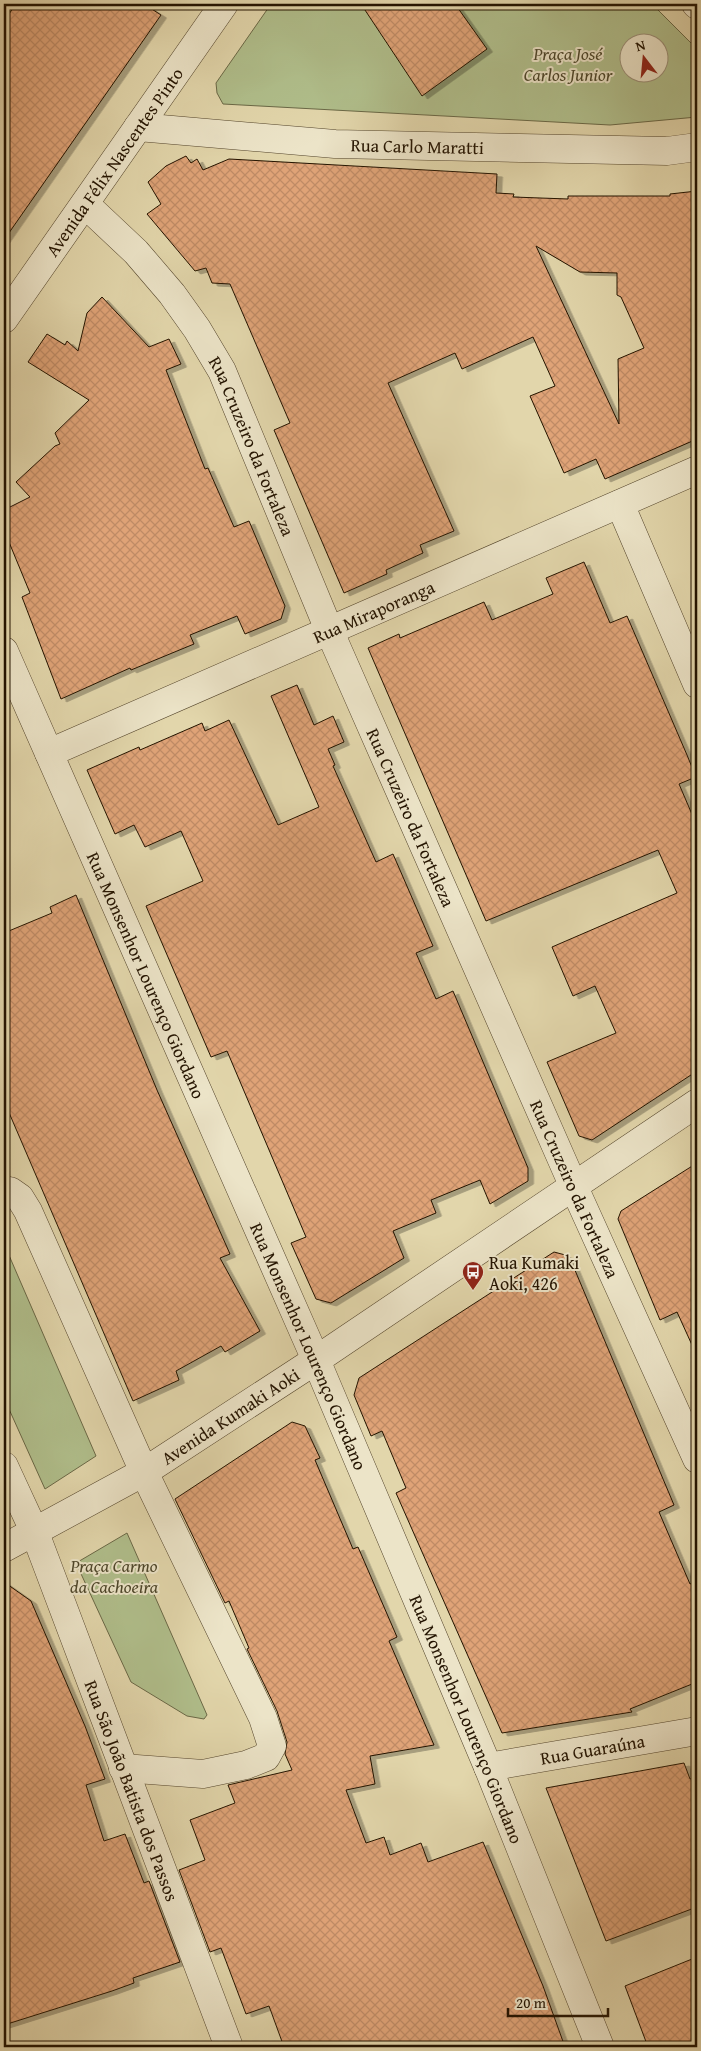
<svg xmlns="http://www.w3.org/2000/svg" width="701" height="2051" font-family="'Gentium Book Plus',serif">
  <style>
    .green { fill: #b0be8b; stroke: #6a6846; fill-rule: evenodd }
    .building { fill: url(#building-cross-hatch); stroke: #231300; fill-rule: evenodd; filter: url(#shadow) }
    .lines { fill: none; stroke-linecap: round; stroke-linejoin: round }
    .street-casing { stroke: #53442b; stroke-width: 29 }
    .street { stroke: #ece4c8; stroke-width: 28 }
    .labels { text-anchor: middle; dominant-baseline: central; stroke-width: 4; stroke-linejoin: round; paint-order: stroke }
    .park-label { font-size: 18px; font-style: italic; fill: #4d462a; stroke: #ece4c8 }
    .street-label { font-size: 18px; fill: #231300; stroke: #ece4c8 }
    .poi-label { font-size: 18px; fill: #231300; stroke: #ece4c8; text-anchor: start }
  </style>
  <defs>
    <pattern id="building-cross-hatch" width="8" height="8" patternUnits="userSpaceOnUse" patternTransform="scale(1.25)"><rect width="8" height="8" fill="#dfa377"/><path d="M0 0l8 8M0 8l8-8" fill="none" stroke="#bf8b65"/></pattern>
    <filter id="shadow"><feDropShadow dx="5.5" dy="3" stdDeviation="0" flood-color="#0004"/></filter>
  </defs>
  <rect width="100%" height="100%" fill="#e2d6ab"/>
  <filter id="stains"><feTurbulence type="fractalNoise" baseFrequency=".004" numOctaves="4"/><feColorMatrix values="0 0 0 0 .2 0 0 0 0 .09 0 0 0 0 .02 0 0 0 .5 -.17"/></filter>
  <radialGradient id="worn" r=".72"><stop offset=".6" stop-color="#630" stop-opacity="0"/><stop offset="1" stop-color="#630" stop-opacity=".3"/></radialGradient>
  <path class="green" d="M 271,4 L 652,4 L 697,49 L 697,117 L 610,125 L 223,104 L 217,93 L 216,83 ZM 628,42 L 658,42 L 658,72 L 628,72 Z
    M 8,1253 L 96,1456 L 45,1489 L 4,1398 L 4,1287 Z
    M 127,1533 L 207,1715 L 204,1719 L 187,1716 L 131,1682 L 76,1563 Z"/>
  <path class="building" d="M 16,4 L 144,4 L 161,15 L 4,240 L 4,21 Z
    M 361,4 L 455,4 L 487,49 L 422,96 Z
    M 186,156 L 191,163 L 197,159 L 203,170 L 229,159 L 497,174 L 496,193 L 514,194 L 513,197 L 568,199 L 568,196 L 670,196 L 670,194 L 697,191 L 697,439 L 605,479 L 596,459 L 564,473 L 530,396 L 555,386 L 533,337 L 462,369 L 455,353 L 388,383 L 454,531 L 420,545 L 423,553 L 386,570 L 387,574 L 344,593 L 274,430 L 290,423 L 230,284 L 212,283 L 206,268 L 195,271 L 147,214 L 161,204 L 148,182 L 166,166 ZM 536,246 L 580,272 L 617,273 L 617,295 L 621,297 L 644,348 L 618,359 L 619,424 Z
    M 102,297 L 149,347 L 169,339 L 181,364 L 166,370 L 205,469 L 208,468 L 234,527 L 249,521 L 285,606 L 281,619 L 245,634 L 237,616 L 190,635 L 194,644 L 131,670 L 130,668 L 61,699 L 22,597 L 30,593 L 4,530 L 4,510 L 30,497 L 16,482 L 55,446 L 60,444 L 55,433 L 89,400 L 28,362 L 47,334 L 65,345 L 67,341 L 78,351 L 87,313 Z
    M 584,562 L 610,623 L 627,616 L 687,755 L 696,777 L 679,784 L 697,826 L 697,1071 L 592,1140 L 579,1136 L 547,1062 L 616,1033 L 595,986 L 573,996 L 552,947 L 677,893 L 658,850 L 486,921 L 368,648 L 399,634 L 400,638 L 484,602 L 492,620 L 553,594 L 546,578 Z
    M 297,685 L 314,725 L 333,716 L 344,742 L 328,749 L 335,765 L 333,766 L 376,862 L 393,854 L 433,946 L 416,953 L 436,999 L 453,991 L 528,1168 L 528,1181 L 490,1204 L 480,1180 L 431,1200 L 436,1213 L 393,1231 L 404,1258 L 331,1303 L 316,1299 L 291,1243 L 306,1237 L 227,1051 L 211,1057 L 146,906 L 203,881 L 181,831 L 145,847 L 134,825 L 115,834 L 87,770 L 139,747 L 140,750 L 202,723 L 205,731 L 229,720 L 278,825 L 319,807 L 271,696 Z
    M 76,895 L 157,1090 L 230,1254 L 220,1258 L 260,1331 L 225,1352 L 221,1346 L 176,1371 L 179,1380 L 133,1401 L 4,1101 L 4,933 L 52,913 L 50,907 Z
    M 697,1163 L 697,1356 L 677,1312 L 660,1320 L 618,1219 L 621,1211 Z
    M 554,1252 L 569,1256 L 674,1505 L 659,1512 L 690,1584 L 697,1581 L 697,1682 L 630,1709 L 632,1712 L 502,1733 L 396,1493 L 406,1488 L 382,1431 L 371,1436 L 354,1395 L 359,1378 Z
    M 292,1422 L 305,1426 L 320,1458 L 315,1460 L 353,1549 L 358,1547 L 397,1637 L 389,1641 L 434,1745 L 370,1756 L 375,1784 L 346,1790 L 366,1843 L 384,1837 L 390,1855 L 421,1843 L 428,1862 L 483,1842 L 543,1986 L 565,2047 L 284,2047 L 269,2006 L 246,2014 L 221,1948 L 210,1952 L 179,1870 L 205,1860 L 190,1820 L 235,1803 L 228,1785 L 292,1770 L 285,1754 L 287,1742 L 277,1711 L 247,1649 L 249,1648 L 229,1601 L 225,1603 L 175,1499 Z
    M 4,1582 L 31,1601 L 85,1726 L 105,1779 L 86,1785 L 104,1841 L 125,1834 L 144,1883 L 149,1881 L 180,1962 L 133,1978 L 134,1983 L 112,1991 L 4,2025 Z
    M 684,1763 L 690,1779 L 697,1777 L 697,1907 L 606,1941 L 546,1788 Z
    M 697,1957 L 697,2047 L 648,2047 L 625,1986 Z"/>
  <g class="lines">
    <g class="street-casing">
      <g id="street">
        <path d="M 696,4 L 697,5"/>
        <path id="s1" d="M 138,127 L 335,144 L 667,151 L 697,147"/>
        <path id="s2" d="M 85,204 L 136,252 L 172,294 L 197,329 L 222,371 L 329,630 L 573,1185 L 697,1459"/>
        <path id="s3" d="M 4,319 L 224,4"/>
        <path d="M 620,504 L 697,684"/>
        <path id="s4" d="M 4,651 L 316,1360 L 488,1767 L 600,2047"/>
        <path id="s5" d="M 49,753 L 697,470"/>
        <path d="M 4,1192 L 10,1191 L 20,1198 L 28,1211 L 144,1472 L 263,1718 L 272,1746 L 266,1757 L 246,1765 L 203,1774 L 123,1768"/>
        <path id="s6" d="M 4,1466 L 35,1533 L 229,2047"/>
        <path id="s7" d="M 4,1548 L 144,1472 L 316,1360 L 697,1103"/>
        <path id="s8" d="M 488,1767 L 697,1731"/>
      </g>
    </g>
    <use href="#street" class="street"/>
  </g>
  <defs>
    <g id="bus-pin" transform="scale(1.125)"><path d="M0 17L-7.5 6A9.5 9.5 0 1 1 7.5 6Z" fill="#8f2418" stroke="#ece4c8"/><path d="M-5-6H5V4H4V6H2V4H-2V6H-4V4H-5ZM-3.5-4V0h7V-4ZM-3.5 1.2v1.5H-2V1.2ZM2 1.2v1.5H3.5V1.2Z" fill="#fff"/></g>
  </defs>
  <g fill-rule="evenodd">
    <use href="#bus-pin" x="473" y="1272"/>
  </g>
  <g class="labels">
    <g class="park-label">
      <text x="568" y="53">Praça José<tspan x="568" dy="21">Carlos Junior</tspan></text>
      <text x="114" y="1565">Praça Carmo<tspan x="114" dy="21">da Cachoeira</tspan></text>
    </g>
    <g class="street-label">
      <text stroke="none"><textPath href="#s1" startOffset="280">Rua Carlo Maratti</textPath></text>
      <text stroke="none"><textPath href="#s3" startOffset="192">Avenida Félix Nascentes Pinto</textPath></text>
      <text stroke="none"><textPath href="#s2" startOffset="298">Rua Cruzeiro da Fortaleza</textPath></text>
      <text stroke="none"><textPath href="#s5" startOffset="354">Rua Miraporanga</textPath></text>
      <text stroke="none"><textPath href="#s2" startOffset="702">Rua Cruzeiro da Fortaleza</textPath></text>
      <text stroke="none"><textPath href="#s4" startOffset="354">Rua Monsenhor Lourenço Giordano</textPath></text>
      <text stroke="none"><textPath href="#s2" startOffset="1108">Rua Cruzeiro da Fortaleza</textPath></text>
      <text stroke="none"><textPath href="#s4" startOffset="759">Rua Monsenhor Lourenço Giordano</textPath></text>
      <text stroke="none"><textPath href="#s7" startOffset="262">Avenida Kumaki Aoki</textPath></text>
      <text stroke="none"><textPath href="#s4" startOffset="1164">Rua Monsenhor Lourenço Giordano</textPath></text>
      <text stroke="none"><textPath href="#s8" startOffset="106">Rua Guaraúna</textPath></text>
      <text stroke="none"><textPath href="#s6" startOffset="349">Rua São João Batista dos Passos</textPath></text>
    </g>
    <g class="poi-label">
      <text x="489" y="1262">Rua Kumaki<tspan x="489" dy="21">Aoki, 426</tspan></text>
    </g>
  </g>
  <rect width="701" height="2051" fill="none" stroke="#e2d6ab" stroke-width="20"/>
  <rect x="5" y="5" width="691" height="2041" fill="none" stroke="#231300" stroke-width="2.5"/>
  <rect x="10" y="10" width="681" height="2031" fill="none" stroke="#231300"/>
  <g transform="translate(644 58) rotate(344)"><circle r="24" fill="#ece4c8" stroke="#9c9078"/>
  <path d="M0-4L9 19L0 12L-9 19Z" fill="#8f2418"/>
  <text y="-8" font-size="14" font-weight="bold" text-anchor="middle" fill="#231300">N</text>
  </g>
  <path d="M508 2008v8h100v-8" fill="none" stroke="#231300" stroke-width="2.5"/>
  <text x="516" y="2008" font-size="15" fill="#231300" stroke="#ece4c8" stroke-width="4" paint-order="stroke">20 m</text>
  <rect width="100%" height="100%" filter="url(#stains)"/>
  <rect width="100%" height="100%" fill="url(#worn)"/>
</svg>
